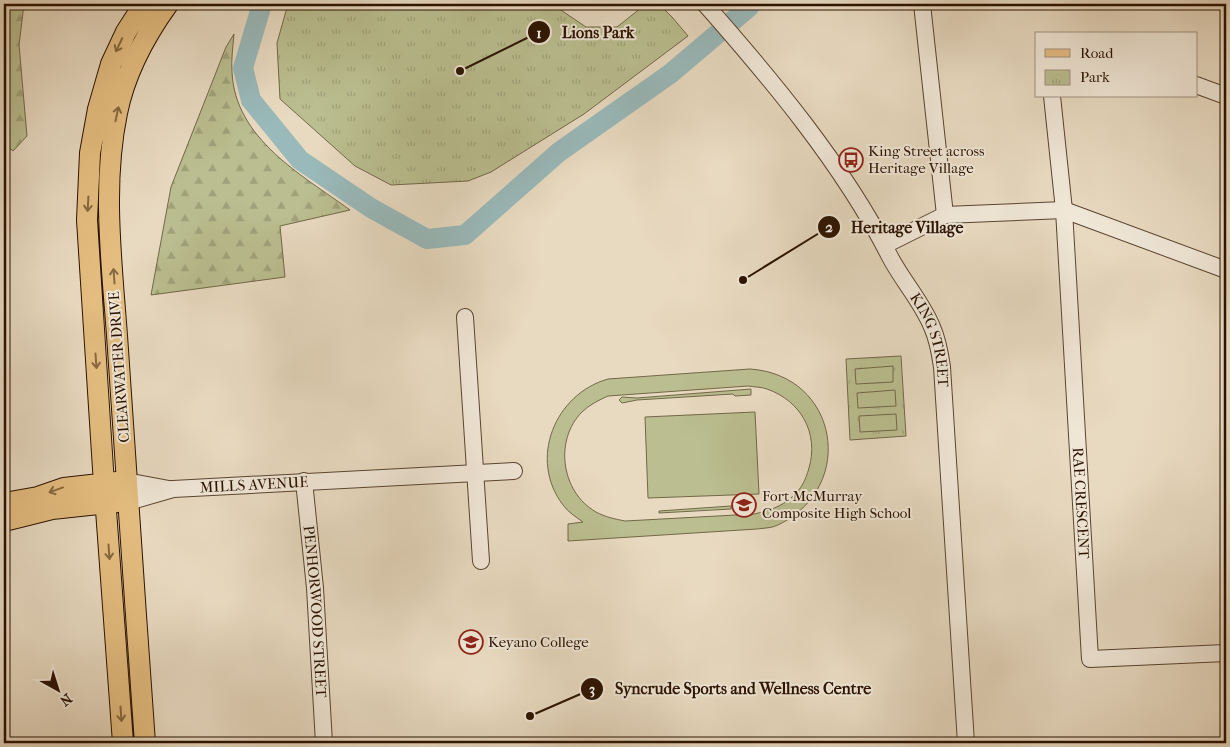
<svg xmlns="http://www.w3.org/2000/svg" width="1230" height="747" font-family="'IM FELL French Canon',serif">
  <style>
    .forest { fill: url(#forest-firs); stroke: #726848 }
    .park { fill: url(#park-tufts); stroke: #726848 }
    .garden { fill: #babe90; stroke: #726848; fill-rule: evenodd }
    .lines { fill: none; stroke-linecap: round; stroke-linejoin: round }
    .river { stroke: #99b9ba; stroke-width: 20 }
    .minor-casing { stroke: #5a4430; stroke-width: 18 }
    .major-casing { stroke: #2a1200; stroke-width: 22 }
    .minor { stroke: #f0e7d7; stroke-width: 16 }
    .major { stroke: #e4bd80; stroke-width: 20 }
    .oneway { stroke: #876840 }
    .labels { text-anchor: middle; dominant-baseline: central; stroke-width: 4; stroke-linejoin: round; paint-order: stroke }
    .poi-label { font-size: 15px; fill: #2a1200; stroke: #f0e7d7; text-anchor: start }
    .street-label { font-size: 15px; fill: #2a1200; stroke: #f0e7d7 }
    .leader { fill: none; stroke: #2a1200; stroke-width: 2 }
    .callout-dot { fill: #2a1200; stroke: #f0e7d7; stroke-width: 2 }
    .mark-label { font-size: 15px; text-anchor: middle; font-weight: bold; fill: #fff }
    .callout-label { font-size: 16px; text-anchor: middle; font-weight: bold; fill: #2a1200; stroke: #f0e7d7; stroke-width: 4; stroke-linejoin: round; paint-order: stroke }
  </style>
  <defs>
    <pattern id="forest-firs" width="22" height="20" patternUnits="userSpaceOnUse" patternTransform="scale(1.25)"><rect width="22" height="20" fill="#babe90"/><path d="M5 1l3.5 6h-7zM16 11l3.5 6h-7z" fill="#a0a27a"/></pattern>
    <pattern id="park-tufts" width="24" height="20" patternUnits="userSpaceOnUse" patternTransform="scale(1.25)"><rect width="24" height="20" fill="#babe90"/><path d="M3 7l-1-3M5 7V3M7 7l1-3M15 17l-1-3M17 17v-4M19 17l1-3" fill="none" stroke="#a0a27a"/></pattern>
  </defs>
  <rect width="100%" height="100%" fill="#e8dac1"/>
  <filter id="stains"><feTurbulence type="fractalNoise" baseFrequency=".004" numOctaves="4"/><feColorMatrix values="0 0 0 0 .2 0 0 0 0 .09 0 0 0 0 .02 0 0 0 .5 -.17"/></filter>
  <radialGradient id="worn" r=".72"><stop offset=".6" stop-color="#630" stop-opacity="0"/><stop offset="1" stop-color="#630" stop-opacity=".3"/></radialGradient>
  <path class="forest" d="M 4,4 L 24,4 L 19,45 L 27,136 L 13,151 L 4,144 Z
    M 234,34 C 233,46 231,60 232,72 C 235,139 302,175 350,210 L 280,226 L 285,277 L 151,295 L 171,187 L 226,47 Z"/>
  <path class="park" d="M 288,4 L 552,4 L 586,27 L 617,27 L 646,4 L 659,4 L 672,17 L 688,36 L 584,114 L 491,172 L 468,181 L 391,185 L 355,166 L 280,99 L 277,43 Z
    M 901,356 L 906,436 L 850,440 L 846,359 Z"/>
  <path class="garden" d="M 893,366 L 893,382 L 856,384 L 855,369 Z
    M 750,369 C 838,375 857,485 780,524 C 773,528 765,528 757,529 L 568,541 L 568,524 L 583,522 C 576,517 568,512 563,505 C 528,459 555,394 608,379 ZM 748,386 C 754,387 762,387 767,389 C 801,401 819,433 809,468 C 806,479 801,490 792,497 C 781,507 768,511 754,514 L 625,521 C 615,519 605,517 596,512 C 561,492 554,440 582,412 C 589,405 599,400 608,396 Z
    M 751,389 L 751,395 L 735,396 L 733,394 L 637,400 L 622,403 L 619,400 L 622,397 L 637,398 Z
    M 895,390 L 896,406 L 858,408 L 857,393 Z
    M 755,412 L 759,494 L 648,498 L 645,417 Z
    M 896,414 L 897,430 L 860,432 L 859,416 Z
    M 731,506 L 731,509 L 659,513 L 659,511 Z"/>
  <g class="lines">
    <path class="river" d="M 262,4 L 243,68 L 251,100 L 300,160 L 371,208 L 427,239 L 465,235 L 559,152 L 670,74 L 749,7 L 751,4"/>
    <g class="minor-casing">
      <g id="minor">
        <path id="s1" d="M 705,4 C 772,80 843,165 889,255 C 901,279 922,302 932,327 C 938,340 940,353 942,367 L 966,743"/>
        <path d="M 922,4 L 945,215"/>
        <path d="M 1196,85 L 1226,96"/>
        <path id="s2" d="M 1052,96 L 1064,210 L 1090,659 L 1226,653"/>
        <path d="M 885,245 L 945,215 L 1064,210 L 1226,270"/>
        <path d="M 465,317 L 481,561"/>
        <path d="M 126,481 L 169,489"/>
        <path id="s3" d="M 304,481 L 315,588 L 324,743"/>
        <path id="s4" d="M 128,502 L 173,489 L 514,471"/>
      </g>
    </g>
    <g class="major-casing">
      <path id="major" d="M 4,503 L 38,497 L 64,488 L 117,482
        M 4,521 L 52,509 L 117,502
        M 123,743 L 103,469 L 87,220 L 90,153 L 98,109 L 111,64 L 126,32 L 144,4
        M 145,743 C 136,612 126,481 118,350 C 113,272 101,190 117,113 C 125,73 145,36 168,4"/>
    </g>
    <use href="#minor" class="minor"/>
    <use href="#major" class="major"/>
  </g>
  <defs><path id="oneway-shaft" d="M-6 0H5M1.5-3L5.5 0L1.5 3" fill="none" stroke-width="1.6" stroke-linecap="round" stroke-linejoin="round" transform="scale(1.25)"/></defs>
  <g class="oneway">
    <use href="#oneway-shaft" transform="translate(119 45) rotate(115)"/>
    <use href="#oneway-shaft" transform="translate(117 114) rotate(-78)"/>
    <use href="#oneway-shaft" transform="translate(88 204) rotate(93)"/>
    <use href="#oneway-shaft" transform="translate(114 276) rotate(-94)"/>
    <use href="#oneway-shaft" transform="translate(96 361) rotate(86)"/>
    <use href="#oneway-shaft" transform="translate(56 490) rotate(160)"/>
    <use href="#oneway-shaft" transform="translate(109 552) rotate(86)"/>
    <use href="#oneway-shaft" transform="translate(121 714) rotate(86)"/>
  </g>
  <defs>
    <g id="bus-ring" transform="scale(1.25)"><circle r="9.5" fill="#f0e7d7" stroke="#8f2418" stroke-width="1.5"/><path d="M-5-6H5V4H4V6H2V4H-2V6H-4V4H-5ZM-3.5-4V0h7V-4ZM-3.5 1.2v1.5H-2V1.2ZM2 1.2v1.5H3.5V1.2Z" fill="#8f2418"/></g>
    <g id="school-ring" transform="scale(1.25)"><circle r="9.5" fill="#f0e7d7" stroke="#8f2418" stroke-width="1.5"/><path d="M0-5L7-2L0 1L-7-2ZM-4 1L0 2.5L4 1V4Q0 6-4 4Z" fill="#8f2418"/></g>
    <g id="university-ring" transform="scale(1.25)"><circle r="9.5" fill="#f0e7d7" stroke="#8f2418" stroke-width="1.5"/><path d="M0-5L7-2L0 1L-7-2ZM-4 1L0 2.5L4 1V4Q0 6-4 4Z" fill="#8f2418"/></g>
  </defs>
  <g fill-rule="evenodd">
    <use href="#bus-ring" x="851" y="160"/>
    <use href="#school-ring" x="744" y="505"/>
    <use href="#university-ring" x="471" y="642"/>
  </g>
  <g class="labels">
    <g class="poi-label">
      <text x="868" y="151">King Street across<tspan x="868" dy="17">Heritage Village</tspan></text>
      <text x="762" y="496">Fort McMurray<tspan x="762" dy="17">Composite High School</tspan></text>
      <text x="488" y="642">Keyano College</text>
    </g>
    <g class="street-label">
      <text stroke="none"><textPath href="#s1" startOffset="408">KING STREET</textPath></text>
      <text transform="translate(119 367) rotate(-94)">CLEARWATER DRIVE</text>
      <text stroke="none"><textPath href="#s4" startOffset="128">MILLS AVENUE</textPath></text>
      <text stroke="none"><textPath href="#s2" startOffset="408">RAE CRESCENT</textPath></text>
      <text stroke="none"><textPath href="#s3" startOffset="131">PENHORWOOD STREET</textPath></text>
    </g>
  </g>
  <path class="leader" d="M460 71L539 32M743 280L829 227M530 716L592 689"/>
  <g class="callout-dot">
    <circle cx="460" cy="71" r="5"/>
    <circle cx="743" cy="280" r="5"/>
    <circle cx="530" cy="716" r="5"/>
    <circle cx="539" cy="32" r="12"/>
    <circle cx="829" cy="227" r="12"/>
    <circle cx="592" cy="689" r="12"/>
  </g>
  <g class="mark-label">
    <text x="539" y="38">1</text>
    <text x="829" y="232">2</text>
    <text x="592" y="694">3</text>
  </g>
  <g class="callout-label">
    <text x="598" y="38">Lions Park</text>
    <text x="907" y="233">Heritage Village</text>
    <text x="743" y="694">Syncrude Sports and Wellness Centre</text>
  </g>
  <rect width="1230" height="747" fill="none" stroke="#e8dac1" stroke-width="20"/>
  <rect x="5" y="5" width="1220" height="737" fill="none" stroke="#2a1200" stroke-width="2.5"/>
  <rect x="10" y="10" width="1210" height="727" fill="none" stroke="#2a1200"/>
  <rect x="1035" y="32" width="162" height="65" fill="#f0e7d7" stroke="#a19281"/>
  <rect x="1045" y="49" width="25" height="8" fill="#e4bd80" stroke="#a19281"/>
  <text x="1080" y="58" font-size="15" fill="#2a1200">Road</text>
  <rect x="1045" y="70" width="25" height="15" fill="url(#park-tufts)" stroke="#a19281"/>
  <text x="1080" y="82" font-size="15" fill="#2a1200">Park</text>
  <g transform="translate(58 690) rotate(141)" stroke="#f0e7d7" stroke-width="4" paint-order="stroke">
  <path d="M0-4L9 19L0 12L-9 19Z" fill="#2a1200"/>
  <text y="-8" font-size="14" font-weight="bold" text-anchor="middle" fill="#2a1200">N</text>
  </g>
  <rect width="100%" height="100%" filter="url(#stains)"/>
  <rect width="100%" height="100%" fill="url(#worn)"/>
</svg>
